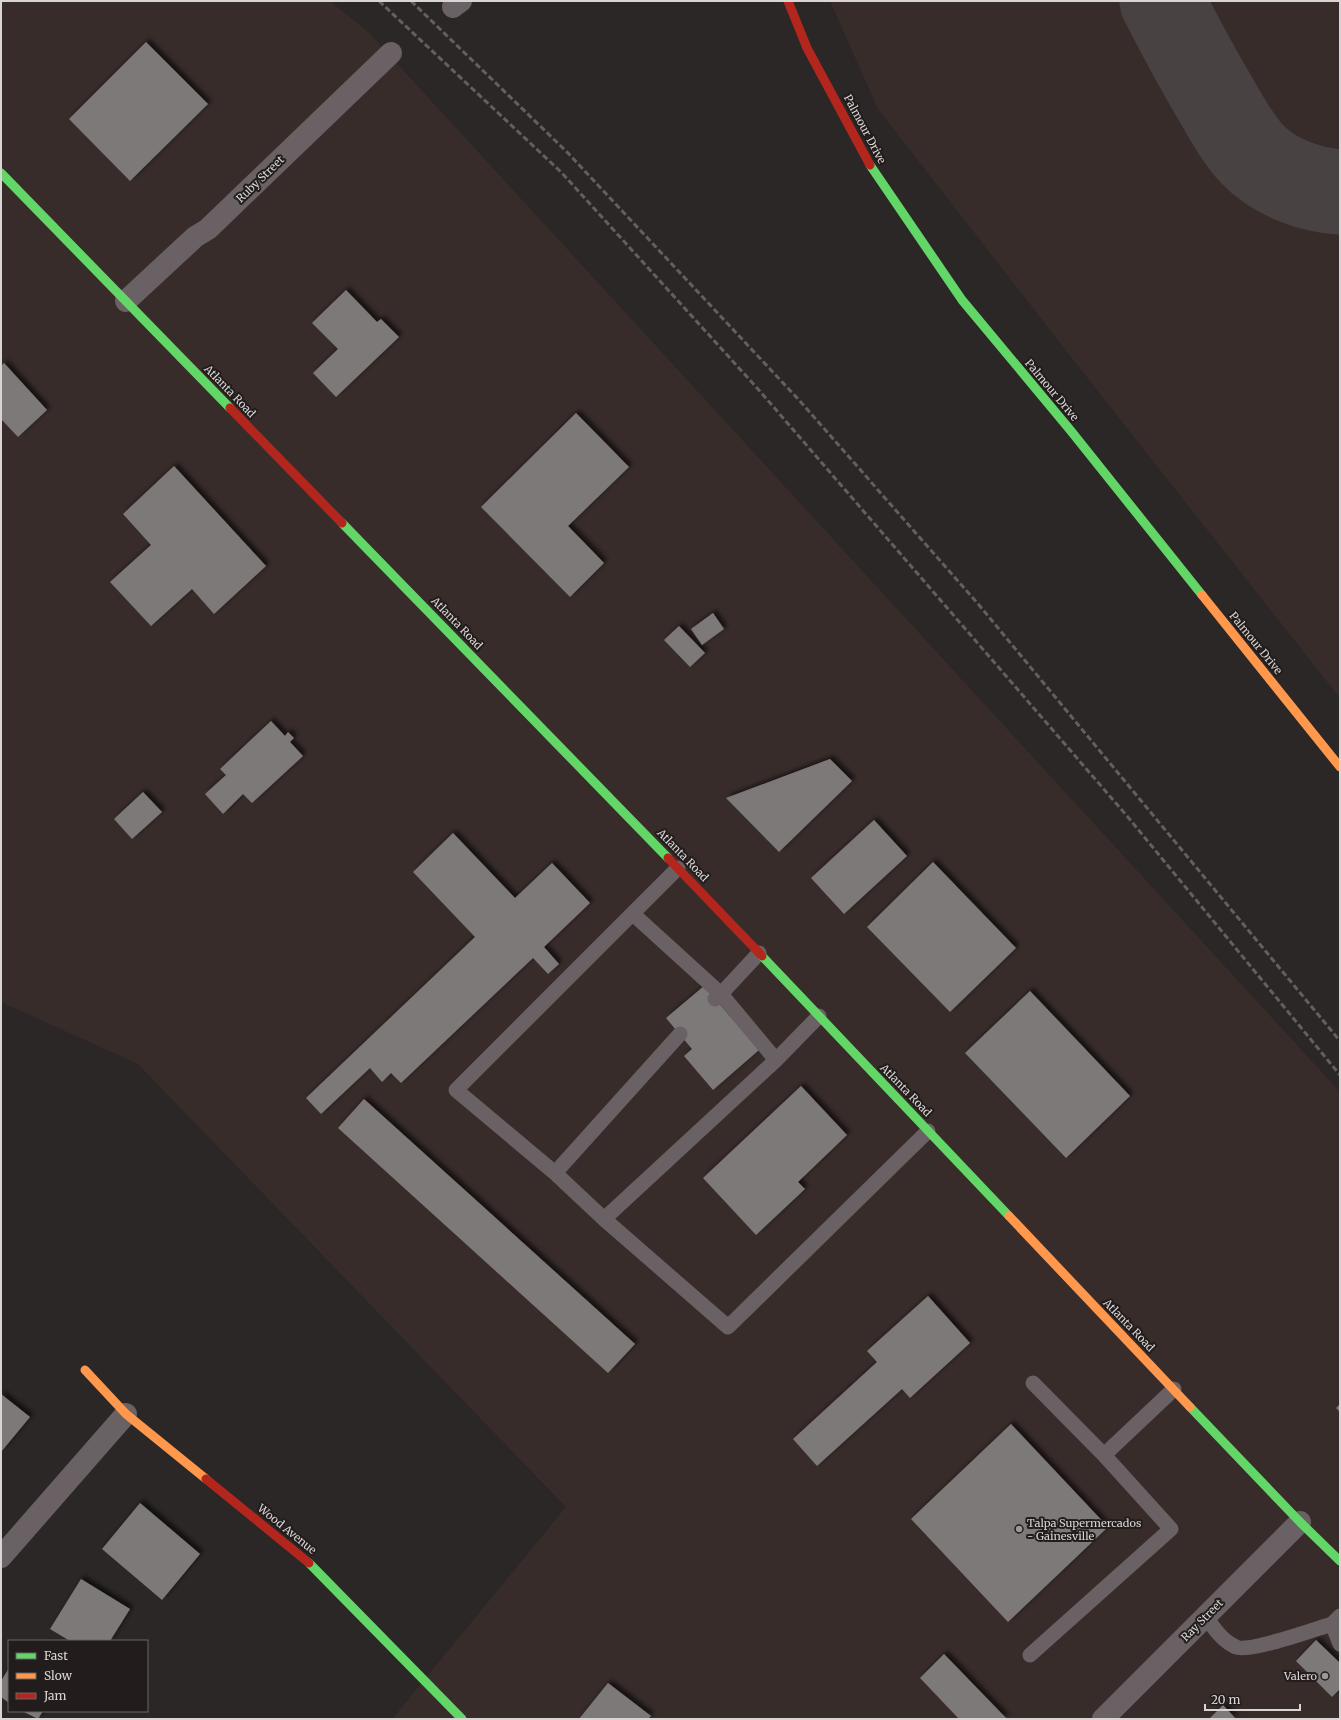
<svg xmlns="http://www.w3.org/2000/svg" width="1341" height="1720" font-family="Merriweather,serif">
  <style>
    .built { fill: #382c2b }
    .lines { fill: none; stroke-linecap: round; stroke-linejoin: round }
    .taxiway { stroke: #484243; stroke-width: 85 }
    .building { fill: #7c7978; filter: url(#shadow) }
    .lane { stroke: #696164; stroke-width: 15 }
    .street { stroke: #696164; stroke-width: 22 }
    .fast { stroke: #63d668; stroke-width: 9 }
    .slow { stroke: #ff974d; stroke-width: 9 }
    .jam { stroke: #b3261e; stroke-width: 9 }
    .rail { stroke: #645e60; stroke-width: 3; stroke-dasharray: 6 3; stroke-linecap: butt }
    .poi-dot { fill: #9b9897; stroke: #221d1c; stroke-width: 1.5 }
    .labels { text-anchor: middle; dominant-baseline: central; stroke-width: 4; stroke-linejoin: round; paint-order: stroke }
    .street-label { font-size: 11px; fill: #d8d5d4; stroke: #221d1c }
    .poi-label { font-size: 11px; fill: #d8d5d4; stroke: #221d1c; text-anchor: start }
  </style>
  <defs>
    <filter id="shadow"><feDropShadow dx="3.5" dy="-3.5" stdDeviation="2" flood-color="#0009"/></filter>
  </defs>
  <rect width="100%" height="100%" fill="#2b2726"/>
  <path class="built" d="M 1,1 L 330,1 L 369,33 L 1340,1092 L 1340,1719 L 392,1719 L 566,1507 L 138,1064 L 1,1002 Z
    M 830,1 L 1340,1 L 1340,698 L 1093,385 L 878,109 Z"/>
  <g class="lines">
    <path class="taxiway" d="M 1162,1 C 1179,34 1196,66 1215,98 C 1226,117 1237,138 1252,154 C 1274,177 1309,190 1340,192"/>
  </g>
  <path class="building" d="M 146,42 L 208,104 L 130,181 L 69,119 Z
    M 346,290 L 377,322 L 381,319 L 399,337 L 336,397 L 313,373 L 338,349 L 312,323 Z
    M 4,363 L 47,410 L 18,437 L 1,419 L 1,366 Z
    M 576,413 L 629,467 L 568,526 L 604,563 L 570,597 L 481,507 Z
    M 174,466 L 266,566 L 214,614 L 192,589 L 151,626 L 110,582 L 151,545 L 123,514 Z
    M 713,613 L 724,629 L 702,645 L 691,629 Z
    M 679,626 L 705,653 L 690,667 L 664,640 Z
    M 271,721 L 285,736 L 288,732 L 294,738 L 290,742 L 303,756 L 252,803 L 243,794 L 223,814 L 205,794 L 226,775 L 220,769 Z
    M 830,759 L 852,781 L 779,852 L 726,798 Z
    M 143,792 L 162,812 L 132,839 L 114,819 Z
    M 874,820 L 907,856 L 844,914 L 811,878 Z
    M 453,833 L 515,898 L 552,863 L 590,903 L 544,947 L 559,964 L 548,974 L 533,958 L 401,1083 L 391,1073 L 382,1082 L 370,1068 L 321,1114 L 306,1098 L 475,937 L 413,872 Z
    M 933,862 L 1016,948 L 950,1012 L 867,927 Z
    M 704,986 L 759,1050 L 713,1090 L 684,1056 L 692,1049 L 666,1018 Z
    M 1030,991 L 1130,1096 L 1066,1158 L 965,1053 Z
    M 801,1086 L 847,1135 L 798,1182 L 805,1189 L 756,1235 L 703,1178 Z
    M 364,1099 L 635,1344 L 608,1373 L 338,1128 Z
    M 928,1296 L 970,1343 L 910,1398 L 902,1389 L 817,1466 L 793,1439 L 877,1362 L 867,1351 Z
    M 1,1394 L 30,1417 L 1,1452 Z
    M 1340,1404 L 1340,1412 L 1336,1408 Z
    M 1011,1424 L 1108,1527 L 1008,1622 L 911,1519 Z
    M 140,1503 L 200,1554 L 162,1600 L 102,1549 Z
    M 81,1579 L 130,1609 L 110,1641 L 70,1641 L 50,1629 Z
    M 1316,1640 L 1340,1663 L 1340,1689 L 1332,1697 L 1296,1661 Z
    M 944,1654 L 1006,1718 L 1005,1719 L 959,1719 L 920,1678 Z
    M 9,1668 L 9,1703 L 1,1697 L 1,1681 Z
    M 608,1683 L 651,1716 L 648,1719 L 579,1719 Z
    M 1223,1705 L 1236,1719 L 1209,1719 Z
    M 22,1711 L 43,1711 L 38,1719 Z"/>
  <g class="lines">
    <path class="lane" d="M 678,868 L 456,1090 L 555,1173 L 604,1219 L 728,1327 L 928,1131
      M 633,914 L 721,994 L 776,1060
      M 715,999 L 721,994 L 759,953
      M 555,1173 L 680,1034
      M 604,1219 L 776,1060 L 819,1016
      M 1033,1383 L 1104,1455
      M 1205,1616 C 1214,1628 1222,1641 1236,1647 C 1249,1653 1315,1629 1332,1624 L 1340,1616
      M 1332,1624 L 1340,1644
      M 1030,1655 L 1171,1529 L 1104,1455 L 1174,1389"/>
    <path class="street" d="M 453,7 L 461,1
      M 126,301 L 195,237 L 208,229 L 391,53
      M 1,1557 L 126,1414
      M 1103,1719 L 1300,1522"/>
    <path class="fast" d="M 870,165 L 962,300 L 1071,431 L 1202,595
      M 1,173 L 230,408
      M 342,523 L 668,858
      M 762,956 L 1009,1216
      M 1190,1407 L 1300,1522 L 1340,1561
      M 309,1563 L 462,1719"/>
    <path class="slow" d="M 1202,595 L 1340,767
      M 1009,1216 L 1190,1407
      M 85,1370 L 126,1414 L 206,1479"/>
    <path class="jam" d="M 788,1 L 807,48 L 870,165
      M 230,408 L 342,523
      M 668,858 L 762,956
      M 206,1479 L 309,1563"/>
    <path class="rail" d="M 379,1 L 561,172 L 758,389 L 1127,816 L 1340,1075
      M 411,1 L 567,152 L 799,400 L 979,605 L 1340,1041"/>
  </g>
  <g class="poi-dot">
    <circle cx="1019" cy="1529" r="4"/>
    <circle cx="1325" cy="1676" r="4"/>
  </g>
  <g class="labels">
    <g class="street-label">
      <text transform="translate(865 129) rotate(62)">Palmour Drive</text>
      <text transform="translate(260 179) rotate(-44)">Ruby Street</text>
      <text transform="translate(1052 390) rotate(50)">Palmour Drive</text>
      <text transform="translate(230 391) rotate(46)">Atlanta Road</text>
      <text transform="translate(457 623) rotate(46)">Atlanta Road</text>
      <text transform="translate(1256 643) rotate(51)">Palmour Drive</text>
      <text transform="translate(683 855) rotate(46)">Atlanta Road</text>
      <text transform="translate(906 1090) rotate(46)">Atlanta Road</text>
      <text transform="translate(1129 1325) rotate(46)">Atlanta Road</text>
      <text transform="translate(287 1529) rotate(39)">Wood Avenue</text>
      <text transform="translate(1202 1620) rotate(-45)">Ray Street</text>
    </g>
    <g class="poi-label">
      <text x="1027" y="1523">Talpa Supermercados<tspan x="1027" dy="13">- Gainesville</tspan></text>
      <text x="1317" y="1676" text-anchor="end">Valero</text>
    </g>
  </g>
  <rect width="1341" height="1720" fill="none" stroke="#d8d5d4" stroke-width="4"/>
  <rect x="8" y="1640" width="140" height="72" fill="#221d1c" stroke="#6b6766"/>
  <rect x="16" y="1653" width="20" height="6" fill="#63d668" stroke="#6b6766"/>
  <text x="44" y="1660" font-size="12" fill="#d8d5d4">Fast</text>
  <rect x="16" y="1673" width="20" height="6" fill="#ff974d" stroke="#6b6766"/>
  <text x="44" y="1680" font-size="12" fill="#d8d5d4">Slow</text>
  <rect x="16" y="1693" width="20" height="6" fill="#b3261e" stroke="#6b6766"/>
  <text x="44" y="1700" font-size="12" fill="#d8d5d4">Jam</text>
  <path d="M1205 1704v6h95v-6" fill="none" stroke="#d8d5d4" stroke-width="2"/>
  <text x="1211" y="1704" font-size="12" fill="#d8d5d4" stroke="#221d1c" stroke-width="3" paint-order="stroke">20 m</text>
</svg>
